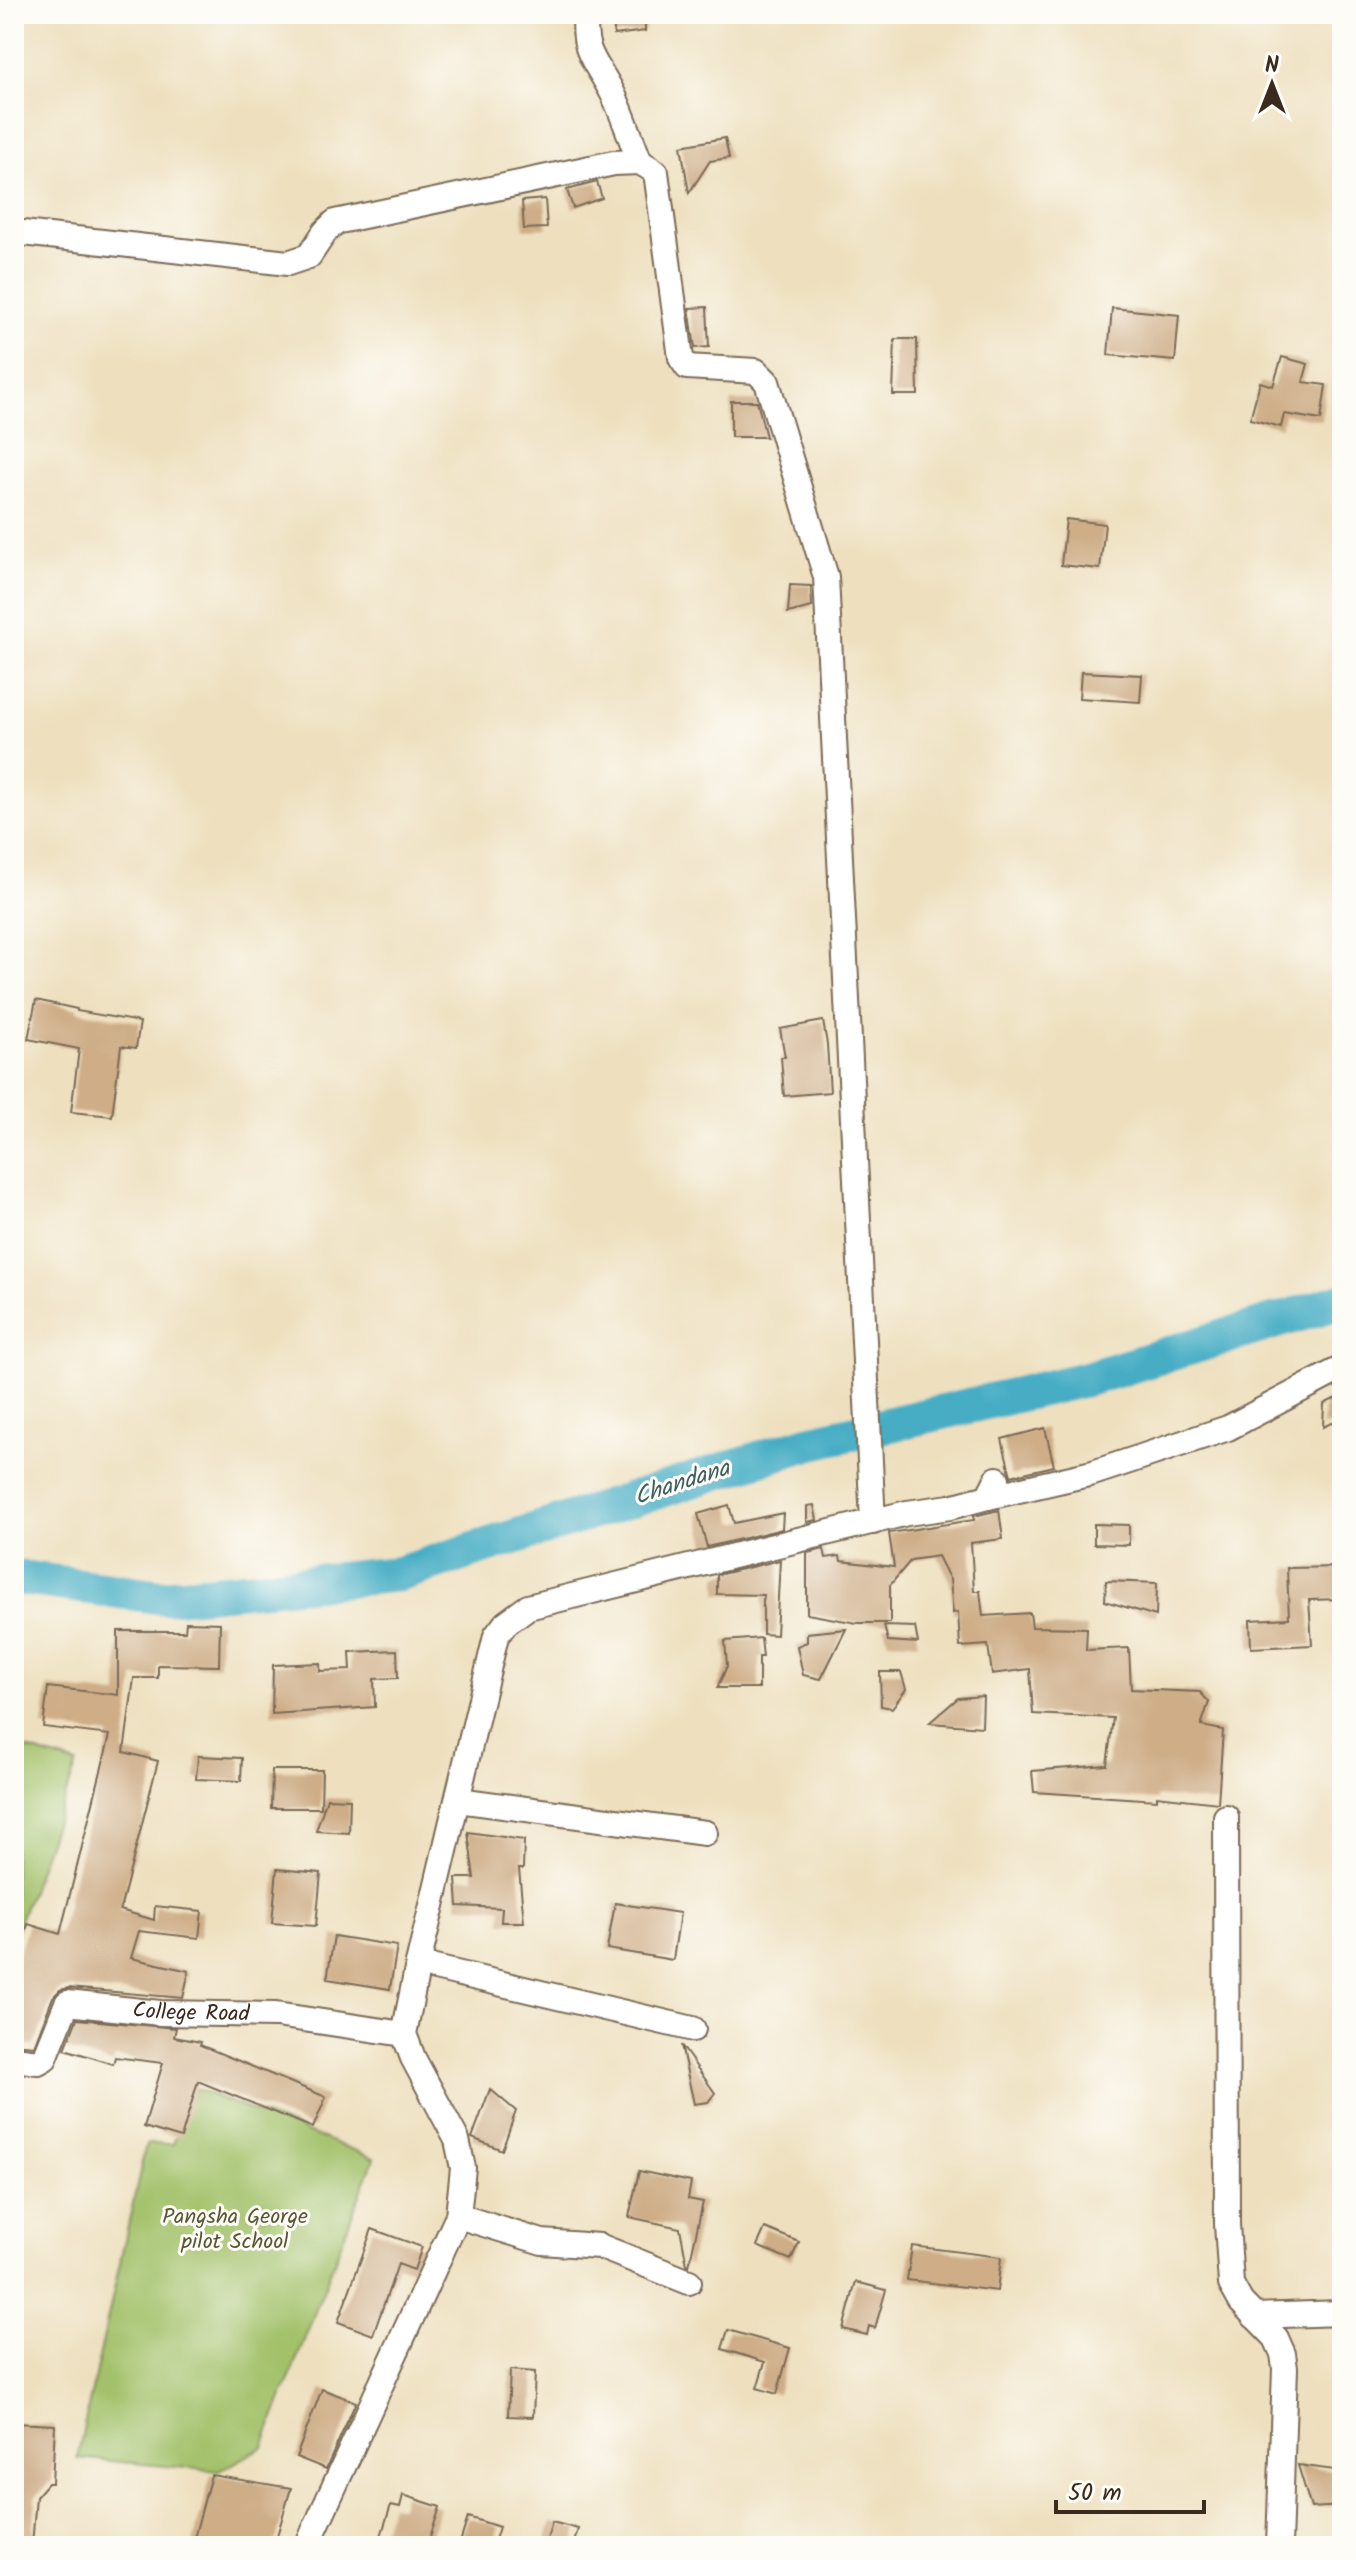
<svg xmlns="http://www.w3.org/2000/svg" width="1356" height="2560" font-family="Kalam,sans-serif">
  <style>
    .green { fill: #a2c169; stroke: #6e7644; stroke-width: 2 }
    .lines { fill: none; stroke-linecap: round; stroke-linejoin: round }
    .river { stroke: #46adc5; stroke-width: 36 }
    .building { fill: #cead87 }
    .street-casing { stroke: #7a6a56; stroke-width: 28 }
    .street { stroke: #fff; stroke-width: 24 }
    .labels { text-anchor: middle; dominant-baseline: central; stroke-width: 6; stroke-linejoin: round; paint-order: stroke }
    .street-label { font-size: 22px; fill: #3b2a1e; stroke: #fdfcf7 }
    .park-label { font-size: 22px; fill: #5a5734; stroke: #fdfcf7 }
    .water-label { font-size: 24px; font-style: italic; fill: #3f5e61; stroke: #fdfcf7 }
  </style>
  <rect width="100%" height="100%" fill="#fdfcf7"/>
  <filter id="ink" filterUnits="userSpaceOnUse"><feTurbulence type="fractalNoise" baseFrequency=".0125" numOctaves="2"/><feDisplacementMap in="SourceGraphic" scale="16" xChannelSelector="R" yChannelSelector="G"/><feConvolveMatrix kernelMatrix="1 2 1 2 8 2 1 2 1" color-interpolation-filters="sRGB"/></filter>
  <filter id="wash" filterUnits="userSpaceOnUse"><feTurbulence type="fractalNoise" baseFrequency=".006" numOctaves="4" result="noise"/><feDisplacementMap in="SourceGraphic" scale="32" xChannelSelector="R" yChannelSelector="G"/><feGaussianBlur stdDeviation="1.8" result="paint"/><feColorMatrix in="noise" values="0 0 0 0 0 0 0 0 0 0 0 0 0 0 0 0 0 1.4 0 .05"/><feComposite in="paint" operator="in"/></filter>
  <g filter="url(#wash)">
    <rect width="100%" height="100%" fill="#eee0bf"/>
    <path class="green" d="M 14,1745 L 77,1764 L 14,1937 Z
      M 196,2089 L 374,2158 L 263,2447 L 220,2471 L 77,2458 L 146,2144 L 173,2144 Z"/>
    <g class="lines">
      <path class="river" d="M 14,1577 L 163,1597 L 399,1574 L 808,1443 L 1090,1378 L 1342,1301"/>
    </g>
    <g id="blocks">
      <path class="building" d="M 614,14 L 645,14 L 645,31 L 614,35 Z
        M 725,138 L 729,158 L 710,161 L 689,193 L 681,146 Z
        M 597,182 L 602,198 L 573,208 L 567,190 Z
        M 545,199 L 547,228 L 524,229 L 522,201 Z
        M 707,307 L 709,347 L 695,348 L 689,308 Z
        M 1112,308 L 1179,315 L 1175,361 L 1108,355 Z
        M 895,339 L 917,339 L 918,395 L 893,395 Z
        M 1282,357 L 1308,364 L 1303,382 L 1326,385 L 1321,420 L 1284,414 L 1281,427 L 1250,419 L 1260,382 L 1273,386 Z
        M 731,401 L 757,401 L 766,437 L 731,437 Z
        M 1066,519 L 1105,524 L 1100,569 L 1061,565 Z
        M 790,585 L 811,586 L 812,607 L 788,613 Z
        M 1081,672 L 1142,675 L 1140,702 L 1079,698 Z
        M 36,1000 L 77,1009 L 77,1011 L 140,1022 L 136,1048 L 121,1046 L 112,1116 L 71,1112 L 79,1049 L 28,1039 Z
        M 823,1021 L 827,1044 L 830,1092 L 784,1096 L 781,1057 L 785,1057 L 780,1029 Z
        M 1342,1395 L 1342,1418 L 1323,1427 L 1324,1404 Z
        M 1045,1428 L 1054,1466 L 1011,1476 L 1002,1439 Z
        M 729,1505 L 734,1523 L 783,1513 L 782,1529 L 707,1547 L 698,1514 Z
        M 814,1505 L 817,1520 L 807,1522 L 807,1506 Z
        M 999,1510 L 1003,1539 L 971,1543 L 974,1591 L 980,1591 L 983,1616 L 1030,1613 L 1032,1627 L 1087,1628 L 1086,1650 L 1129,1648 L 1131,1689 L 1200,1692 L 1209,1702 L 1201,1726 L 1223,1730 L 1218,1803 L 1157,1796 L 1157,1800 L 1034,1792 L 1032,1771 L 1107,1765 L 1113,1718 L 1033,1714 L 1030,1669 L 992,1674 L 988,1645 L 960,1647 L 958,1612 L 953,1613 L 950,1580 L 938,1556 L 911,1560 L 890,1585 L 890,1623 L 857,1623 L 807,1614 L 807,1553 L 824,1549 L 826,1558 L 840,1556 L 841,1561 L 894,1567 L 889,1533 L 974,1520 L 974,1516 Z
        M 1094,1524 L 1129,1525 L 1129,1545 L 1094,1544 Z
        M 780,1560 L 776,1635 L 763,1634 L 763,1595 L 717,1594 L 717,1575 Z
        M 1342,1567 L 1342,1599 L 1309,1600 L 1312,1645 L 1251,1648 L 1250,1620 L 1289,1618 L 1287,1568 Z
        M 1106,1581 L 1157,1583 L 1156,1616 L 1105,1601 Z
        M 186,1622 L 220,1623 L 219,1666 L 158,1665 L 158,1678 L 134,1678 L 124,1752 L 158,1761 L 120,1910 L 154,1920 L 155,1906 L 202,1911 L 199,1938 L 139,1931 L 131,1958 L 189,1971 L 183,1998 L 69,1988 L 60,1990 L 53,1997 L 34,2046 L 14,2044 L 14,1968 L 28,1924 L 60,1934 L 110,1735 L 43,1727 L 48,1687 L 118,1695 L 118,1631 L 185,1631 Z
        M 884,1626 L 915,1627 L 918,1643 L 888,1641 Z
        M 846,1629 L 821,1679 L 803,1675 L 797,1646 L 807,1642 L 807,1633 Z
        M 761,1638 L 763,1657 L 759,1657 L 759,1688 L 717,1688 L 727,1666 L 725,1641 Z
        M 397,1650 L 398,1678 L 374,1679 L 375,1707 L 272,1714 L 273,1665 L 320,1663 L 320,1671 L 351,1670 L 350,1652 Z
        M 880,1672 L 901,1672 L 906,1689 L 892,1708 L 881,1706 Z
        M 983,1696 L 982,1727 L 929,1723 L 958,1698 Z
        M 198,1756 L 242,1758 L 241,1781 L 196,1779 Z
        M 272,1770 L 322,1770 L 321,1808 L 271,1808 Z
        M 327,1798 L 350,1799 L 349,1833 L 316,1831 Z
        M 468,1832 L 524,1840 L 523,1869 L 519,1869 L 524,1922 L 501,1922 L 502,1908 L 458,1906 L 456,1878 L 474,1878 Z
        M 277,1869 L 321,1873 L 316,1926 L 272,1923 Z
        M 615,1903 L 680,1913 L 673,1960 L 607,1949 Z
        M 334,1936 L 397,1946 L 390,1989 L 327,1979 Z
        M 77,2019 L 176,2028 L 174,2037 L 201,2042 L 200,2045 L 326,2097 L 313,2128 L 198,2081 L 181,2138 L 144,2127 L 163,2063 L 115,2057 L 113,2064 L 65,2049 Z
        M 681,2045 L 715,2093 L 708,2102 L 694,2104 Z
        M 490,2089 L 516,2111 L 502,2150 L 472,2138 Z
        M 639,2171 L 691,2182 L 688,2199 L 703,2202 L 689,2266 L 687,2265 L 680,2228 L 629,2217 Z
        M 765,2228 L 799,2242 L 791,2260 L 757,2246 Z
        M 372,2229 L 422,2247 L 414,2270 L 398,2264 L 373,2335 L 338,2322 Z
        M 912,2246 L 1001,2257 L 997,2291 L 907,2280 Z
        M 856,2282 L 886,2290 L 875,2328 L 869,2326 L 867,2335 L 843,2329 Z
        M 728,2330 L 790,2348 L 777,2394 L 757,2388 L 765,2362 L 722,2349 Z
        M 510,2370 L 535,2372 L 533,2417 L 508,2416 Z
        M 322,2389 L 356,2402 L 326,2469 L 296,2457 Z
        M 14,2423 L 55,2425 L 52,2483 L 48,2483 L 36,2497 L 32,2546 L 14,2546 Z
        M 1298,2465 L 1342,2471 L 1342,2506 L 1311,2508 Z
        M 211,2475 L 291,2488 L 274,2546 L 192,2546 Z
        M 403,2495 L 440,2507 L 427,2546 L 401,2546 L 402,2543 L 381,2536 L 391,2505 L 400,2507 Z
        M 468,2517 L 499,2527 L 493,2546 L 459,2546 Z
        M 552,2522 L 578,2529 L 573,2546 L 545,2546 Z"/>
    </g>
  </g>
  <g filter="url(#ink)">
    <use href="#blocks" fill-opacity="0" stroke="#7a6a56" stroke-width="2"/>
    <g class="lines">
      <g class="street-casing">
        <g id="street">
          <path d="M 586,14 C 581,54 598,63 614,96 C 624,117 631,140 640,162"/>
          <path d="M 14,232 L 288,263 L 309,256 L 325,232 L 335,222 L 614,163 L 640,162 L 656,172 L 681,358 L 687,367 L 756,371 L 767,382 L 826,577 L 873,1522"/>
          <path d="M 988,1497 L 1093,1473 L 1228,1428 L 1342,1368"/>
          <path d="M 458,1800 L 705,1833"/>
          <path d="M 1226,1817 L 1227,2224 L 1231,2284 L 1241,2302 L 1276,2338 L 1283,2354 L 1285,2368 L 1279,2546"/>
          <path d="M 418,1964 L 693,2029"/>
          <path id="s1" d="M 14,2059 L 38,2062 L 45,2058 L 67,2003 L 160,2013 L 276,2015 L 404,2034"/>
          <path d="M 458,2216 L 542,2242 L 599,2246 L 689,2282"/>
          <path d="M 1254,2316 L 1342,2313"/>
          <path d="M 307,2546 L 458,2216 L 463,2168 L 457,2140 L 413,2058 L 404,2034 L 418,1964 L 496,1636 L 506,1623 L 528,1607 L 907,1513 L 950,1507 L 988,1497 L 997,1479"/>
        </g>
      </g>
      <use href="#street" class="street"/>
    </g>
  </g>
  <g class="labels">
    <g class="street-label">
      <text stroke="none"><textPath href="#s1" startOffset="216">College Road</textPath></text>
    </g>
    <g class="park-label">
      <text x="235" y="2217">Pangsha George<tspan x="235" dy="25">pilot School</tspan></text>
    </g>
    <g class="water-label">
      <text transform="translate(682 1483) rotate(-18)">Chandana</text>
    </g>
  </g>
  <rect width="1356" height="2560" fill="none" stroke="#fdfcf7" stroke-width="48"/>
  <g transform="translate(1272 84)" stroke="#fdfcf7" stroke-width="6" paint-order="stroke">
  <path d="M0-6L14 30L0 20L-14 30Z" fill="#3b2a1e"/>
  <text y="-12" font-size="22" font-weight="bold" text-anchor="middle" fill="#3b2a1e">N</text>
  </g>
  <path d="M1056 2500v12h148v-12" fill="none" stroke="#3b2a1e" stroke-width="4"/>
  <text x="1068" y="2500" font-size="24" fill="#3b2a1e" stroke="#fdfcf7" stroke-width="6" paint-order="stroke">50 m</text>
</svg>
